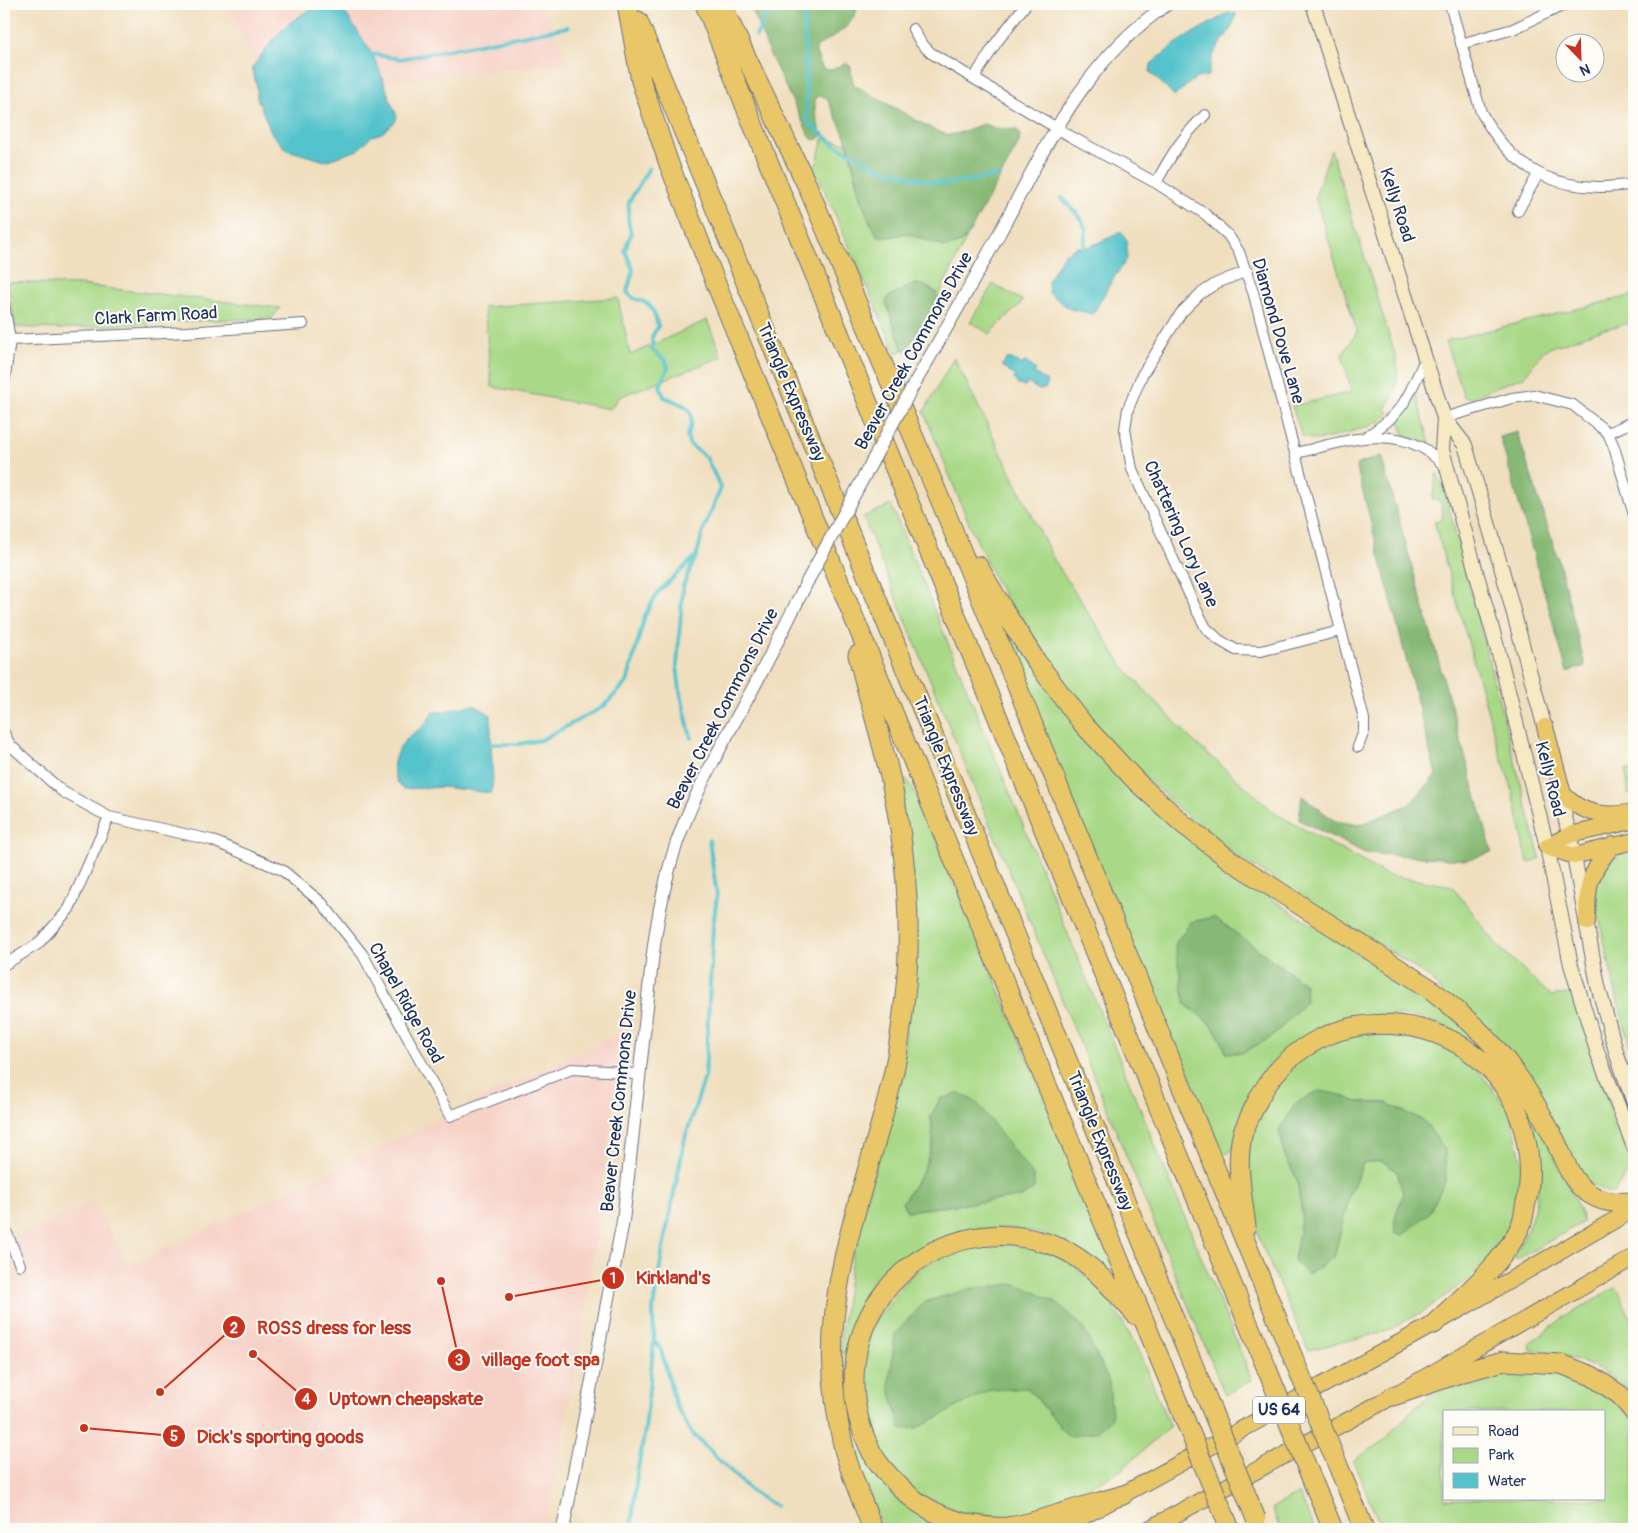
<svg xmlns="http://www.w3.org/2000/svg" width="1638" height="1533" font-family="Pangolin,sans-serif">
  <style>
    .built { fill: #f7d1c6 }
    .green { fill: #a9d987; stroke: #628472; fill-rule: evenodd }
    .forest { fill: #86b974; stroke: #507469 }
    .water { fill: #55c3cb; stroke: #387994 }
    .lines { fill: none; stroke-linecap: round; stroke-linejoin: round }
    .stream { stroke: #55c3cb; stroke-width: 4 }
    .minor-casing { stroke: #666d80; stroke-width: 12 }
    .tertiary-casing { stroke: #666d80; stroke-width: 14 }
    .secondary-casing { stroke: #666d80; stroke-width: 16 }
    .trunk-casing { stroke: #666d80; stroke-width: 18 }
    .motorway-casing { stroke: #666d80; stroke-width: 21 }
    .minor { stroke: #fff; stroke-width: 10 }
    .tertiary { stroke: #fff; stroke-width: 12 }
    .secondary { stroke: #f6e9c3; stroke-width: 14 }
    .trunk { stroke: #e9c769; stroke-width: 16 }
    .motorway { stroke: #e9c769; stroke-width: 19 }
    .tertiary-bridge-casing { stroke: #666d80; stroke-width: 14; stroke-linecap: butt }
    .motorway-bridge-casing { stroke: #666d80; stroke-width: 21; stroke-linecap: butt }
    .tertiary-bridge { stroke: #fff; stroke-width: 12 }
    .motorway-bridge { stroke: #e9c769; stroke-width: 19 }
    .labels { text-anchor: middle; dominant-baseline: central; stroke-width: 4; stroke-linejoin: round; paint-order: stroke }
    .shield { fill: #fdfcf7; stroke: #5f6c8c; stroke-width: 1 }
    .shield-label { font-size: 16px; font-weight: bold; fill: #1b2f5e }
    .street-label { font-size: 18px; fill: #1b2f5e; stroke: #fdfcf7 }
    .leader { fill: none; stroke: #c8321e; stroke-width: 2 }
    .callout-dot { fill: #c8321e; stroke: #fdfcf7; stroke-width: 2 }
    .mark-label { font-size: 15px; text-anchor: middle; font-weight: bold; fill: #fff }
    .callout-label { font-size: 19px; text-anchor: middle; font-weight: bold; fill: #c8321e; stroke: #fdfcf7; stroke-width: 4; stroke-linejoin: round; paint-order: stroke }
  </style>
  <rect width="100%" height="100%" fill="#fdfcf7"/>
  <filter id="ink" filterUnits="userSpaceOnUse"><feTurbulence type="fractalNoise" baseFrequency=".02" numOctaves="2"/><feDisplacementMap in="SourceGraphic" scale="10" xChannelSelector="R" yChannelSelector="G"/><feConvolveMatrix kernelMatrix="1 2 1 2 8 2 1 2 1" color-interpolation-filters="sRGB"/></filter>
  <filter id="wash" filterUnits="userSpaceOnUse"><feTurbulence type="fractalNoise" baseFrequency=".0096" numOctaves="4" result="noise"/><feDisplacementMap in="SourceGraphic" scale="20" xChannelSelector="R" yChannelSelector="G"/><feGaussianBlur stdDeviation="1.12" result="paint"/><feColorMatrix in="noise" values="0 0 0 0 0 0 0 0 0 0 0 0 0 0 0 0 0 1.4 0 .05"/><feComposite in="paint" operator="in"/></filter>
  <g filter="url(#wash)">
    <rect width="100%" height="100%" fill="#f0dfbf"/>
    <path class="built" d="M 227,4 L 542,4 L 569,63 L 270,93 Z
      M 624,1031 L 611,1116 L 582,1339 L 544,1529 L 4,1529 L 4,1241 L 93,1202 L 129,1266 Z"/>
    <path class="green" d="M 823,139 L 847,143 L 862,201 L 870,223 L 891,237 L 906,233 L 956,245 L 967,237 L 937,299 L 936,292 L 923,285 L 917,284 L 886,303 L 903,350 L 896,353 L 815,169 Z
      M 1331,150 L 1394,351 C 1400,377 1399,385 1385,409 L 1390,413 L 1381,421 L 1367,427 L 1330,438 L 1314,440 L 1302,436 L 1292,406 L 1352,392 L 1342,355 L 1357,332 L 1315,197 Z
      M 8,282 L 80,285 L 280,308 L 272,318 L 163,322 L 60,329 L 15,327 Z
      M 993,284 L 1023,301 L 990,334 L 970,322 Z
      M 1634,295 L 1634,322 L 1597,331 L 1544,350 L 1524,377 L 1498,386 L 1472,398 L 1464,397 L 1445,341 Z
      M 618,298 L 630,355 L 707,320 L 722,357 L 619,397 L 610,409 L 492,387 L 484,307 Z
      M 954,357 L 1054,560 L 1125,669 L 1193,741 L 1278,815 L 1387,875 L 1452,886 L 1498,946 L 1551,996 L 1573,993 L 1611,1111 L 1633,1166 L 1613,1193 C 1590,1187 1587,1182 1574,1163 L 1431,979 L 1383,946 L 1323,911 L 1239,857 L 1192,821 L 1128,761 L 1079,706 L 1033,643 L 997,584 L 968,521 L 924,412 Z
      M 1416,394 L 1430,444 L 1404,435 L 1399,418 Z
      M 1437,473 L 1444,489 L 1540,858 L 1528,863 L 1511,785 L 1498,748 L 1434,521 L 1441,520 L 1443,517 L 1441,501 L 1432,499 Z
      M 891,505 L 1252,1380 L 1225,1395 L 863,517 Z
      M 1013,639 L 1193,842 L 1242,879 L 1293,913 L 1417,989 L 1475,1036 L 1471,1041 C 1457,1033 1442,1024 1426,1020 C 1363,1003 1295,1031 1258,1083 C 1244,1104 1238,1127 1232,1151 L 1224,1154 L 1198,1106 L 1007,642 ZM 1185,1004 L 1272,1037 L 1226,1053 C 1217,1026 1207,1021 1185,1004 Z
      M 1626,770 L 1634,770 L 1634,795 L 1628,794 Z
      M 907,779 L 928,817 L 1115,1271 L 1108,1273 L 1066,1243 L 1039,1233 L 1009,1228 L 977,1229 L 951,1236 L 894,1270 L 872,1295 L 856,1325 L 848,1354 L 841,1354 L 841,1334 L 852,1256 L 905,1052 L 899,782 ZM 931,1116 L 1021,1197 L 907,1211 L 902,1203 L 922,1173 L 933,1144 Z
      M 1634,849 L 1634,1059 L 1620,1010 L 1602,933 L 1595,887 L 1605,867 L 1622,853 Z
      M 1397,1032 L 1434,1039 L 1469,1059 L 1511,1112 L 1525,1180 L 1516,1218 L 1500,1249 L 1468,1280 L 1424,1311 L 1385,1332 L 1308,1350 L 1260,1241 L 1249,1199 L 1247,1154 L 1255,1119 L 1273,1087 L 1297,1061 L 1329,1043 L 1363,1033 ZM 1337,1094 L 1358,1102 L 1386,1103 L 1424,1121 L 1395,1233 L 1395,1218 L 1403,1194 L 1397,1171 L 1382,1161 L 1363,1163 L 1350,1193 L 1334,1257 L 1294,1261 L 1302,1215 L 1297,1179 Z
      M 1536,1118 L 1581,1213 L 1583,1222 L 1516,1260 L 1514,1255 C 1540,1216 1545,1165 1531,1120 Z
      M 1009,1243 C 1023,1247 1049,1250 1060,1257 C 1121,1292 1145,1366 1170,1427 L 1120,1471 L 1046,1508 L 1006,1520 L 981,1520 L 920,1497 L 877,1448 L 861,1388 L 870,1329 L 907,1279 L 929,1262 L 955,1250 ZM 1083,1327 L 1069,1437 L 1028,1388 L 990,1390 Z
      M 1615,1288 L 1619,1292 L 1634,1326 L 1634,1397 C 1609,1368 1569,1354 1531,1350 L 1530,1343 L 1563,1318 Z
      M 1498,1370 L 1558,1370 L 1589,1382 L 1616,1400 L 1634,1422 L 1634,1529 L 1382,1529 L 1353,1461 L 1383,1441 L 1416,1406 L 1432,1395 L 1464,1380 ZM 1444,1412 L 1604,1412 L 1604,1499 L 1444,1499 Z
      M 853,1432 C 864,1458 878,1484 901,1501 C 917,1513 939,1520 956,1529 L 882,1529 L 853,1451 L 849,1433 Z
      M 1299,1493 L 1314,1529 L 1280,1529 L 1272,1508 Z"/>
    <path class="forest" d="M 750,4 L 859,4 C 851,29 837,34 816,47 L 816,53 L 823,69 L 831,70 L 846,63 L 851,67 L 851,75 L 854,85 L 934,130 L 948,135 L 959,133 L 983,124 L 996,128 L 1017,130 L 1020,136 L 1019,143 L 967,237 L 956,245 L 944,247 L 906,233 L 891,237 L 878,236 C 860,209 858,175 848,145 C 843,129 834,114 827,99 L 821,95 L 815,98 L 815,111 L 821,136 L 819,139 L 813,140 L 809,135 L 770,55 Z
      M 915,284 L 923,285 L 936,293 L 937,299 L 907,350 L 903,350 L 886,302 L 889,296 Z
      M 1517,432 L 1559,562 L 1585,666 L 1567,672 L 1500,437 Z
      M 1381,456 L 1492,852 L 1466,860 L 1365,853 L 1299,820 L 1302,796 L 1335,821 L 1360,825 L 1410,804 L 1436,775 L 1356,465 Z
      M 1214,917 L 1305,984 L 1306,1001 L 1272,1037 L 1242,1053 L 1226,1053 C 1217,1025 1207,1021 1185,1004 L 1175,944 L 1191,922 Z
      M 1319,1091 L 1337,1094 L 1358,1102 L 1386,1103 L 1424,1121 L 1445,1150 L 1446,1180 L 1429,1213 L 1403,1235 L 1395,1234 L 1395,1218 L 1403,1194 L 1397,1171 L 1382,1161 L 1363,1163 L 1350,1193 L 1334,1257 L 1308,1274 L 1294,1261 L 1302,1214 L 1297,1179 L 1285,1157 L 1279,1130 L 1296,1103 Z
      M 960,1093 L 977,1103 L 1034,1177 L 1034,1189 L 1021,1197 L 907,1211 L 902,1203 L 922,1173 L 933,1144 L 931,1116 L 940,1099 Z
      M 1017,1284 L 1056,1302 L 1083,1327 L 1109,1382 L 1112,1417 L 1098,1431 L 1069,1437 L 1028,1388 L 990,1390 L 917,1428 L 901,1429 L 889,1385 L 895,1334 L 924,1302 L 973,1288 Z"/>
    <path class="water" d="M 328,4 L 339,4 C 350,20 362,37 372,54 C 383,74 387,96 397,116 L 395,122 L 382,133 L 372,136 L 358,150 L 325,161 L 287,150 L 272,134 L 257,98 L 257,88 L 252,68 C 276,36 288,15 328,4 Z
      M 1228,13 L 1236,14 C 1234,30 1219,42 1213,56 C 1210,62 1210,70 1208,76 L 1196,78 L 1174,96 L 1150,72 L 1151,64 L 1179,41 Z
      M 1121,232 L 1127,240 L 1127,259 L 1111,282 L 1093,314 L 1070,309 L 1049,293 L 1048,281 L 1064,255 L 1076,247 L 1089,247 Z
      M 1007,359 L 1012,359 L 1022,365 L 1024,362 L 1028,363 L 1036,370 L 1034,373 L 1046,381 L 1047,385 L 1045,389 L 1039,390 L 1028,383 L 1025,386 L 1018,385 L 1014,379 L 1016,376 L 1007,371 L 1002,365 Z
      M 474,705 L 491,715 L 491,744 L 493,780 L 491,793 L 442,787 L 403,789 C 387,774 393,752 408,738 C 413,733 419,730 424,726 C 427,722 430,717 432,713 Z"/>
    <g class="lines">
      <path class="stream" d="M 804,7 L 807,121 L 834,144 L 879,168 L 927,181 L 945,184 L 998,176
        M 756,36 L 768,13 L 804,7 L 805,4
        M 372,54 L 400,59 L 568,27
        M 649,168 L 629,202 L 628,219 L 631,234 L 625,250 L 633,270 L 627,292 C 635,302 639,298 648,304 C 654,309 656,319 658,326 L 652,337 L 652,350 L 666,361 L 668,368 L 660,386 L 664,397 C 687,405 699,410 687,436 L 689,444 L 706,457 L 721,488 L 704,528 L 697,554 L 683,586 L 677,666 L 680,691 L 691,738
        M 1062,198 L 1080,217 L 1086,230 L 1083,250
        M 491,744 L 519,744 L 541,740 L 603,707 L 627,682 L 645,615 L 658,592 L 695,557
        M 654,1340 L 661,1350 L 676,1406 L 692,1433 L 751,1491 L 775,1506
        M 631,1529 L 637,1474 L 645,1430 L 654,1340 L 653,1309 L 663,1248 L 685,1138 L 705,1077 L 713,926 L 717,896 L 709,840"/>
    </g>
  </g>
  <g filter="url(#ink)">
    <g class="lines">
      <g class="minor-casing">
        <path id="minor" d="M 1450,4 L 1481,112 C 1515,176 1565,195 1634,184
          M 913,29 L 921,43 L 931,53 L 1070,136 L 1156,183 L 1205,214 L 1228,235 L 1239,252 L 1254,295 L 1364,719 L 1364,731 L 1358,747
          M 1461,44 L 1513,29 L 1566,4
          M 974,78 L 996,43 L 1026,4
          M 1156,183 C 1171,155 1182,137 1205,115
          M 1518,211 L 1538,174
          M 1247,271 L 1217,283 L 1200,294 L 1181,313 L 1142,375 L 1128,409 L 1125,429 L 1132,469 L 1196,609 L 1206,628 L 1219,640 L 1236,650 L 1261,651 L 1340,631
          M 4,304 L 10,340 L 4,384
          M 10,340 L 187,332 L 303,324
          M 1444,418 L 1512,398 L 1534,395 L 1573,405 L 1608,433 L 1614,447 L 1634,515
          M 1608,433 L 1634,421
          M 1367,436 C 1405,412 1408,397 1426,357
          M 1296,453 C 1336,444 1381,426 1421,447 C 1431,452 1439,461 1448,469
          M 4,733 L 10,745 L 63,792 L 109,817 L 211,840 L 282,870 L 322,903 L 363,955 L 450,1116 L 572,1069 L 624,1072 L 640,1076
          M 4,965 L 38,944 L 69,909 L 109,817
          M 4,1226 L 20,1265"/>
      </g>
      <g class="tertiary-casing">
        <path id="tertiary" d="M 913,386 C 942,336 971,285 999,234 C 1045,148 1084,60 1168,4
          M 563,1529 L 623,1221 L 653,953 C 658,915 665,878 677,842 C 696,789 724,741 751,692 C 771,655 789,618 808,580"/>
      </g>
      <g class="secondary-casing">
        <path id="secondary" d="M 1313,4 L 1444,418 L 1465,445 L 1502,570 L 1547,736
          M 1444,418 L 1442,450 L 1499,654 L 1547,847 L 1571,965 L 1598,1054 L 1634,1147
          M 1558,786 L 1574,856 L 1598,986 L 1617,1055 L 1634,1103"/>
      </g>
      <g class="trunk-casing">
        <path id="trunk" d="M 1545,727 L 1563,794 C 1584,816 1606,817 1634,812
          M 1547,847 L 1569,835 L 1628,822
          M 1547,847 L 1574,856 L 1634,841
          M 1587,922 C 1587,885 1588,874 1613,845
          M 1060,1529 L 1434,1324 L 1634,1209
          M 1149,1529 L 1393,1396 L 1634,1257"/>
      </g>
      <g class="motorway-casing">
        <path id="motorway" d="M 627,4 L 641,81 L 669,164 L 715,281 L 1183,1415
          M 705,4 L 751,120 L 1267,1369
          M 721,4 L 807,185 L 945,511 L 1292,1355
          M 638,21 L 1208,1401
          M 978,566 L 1008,617 L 1036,661 L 1083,724 L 1137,782 L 1183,824 L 1230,860 L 1429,988 C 1474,1023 1504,1051 1533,1100 C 1541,1113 1548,1127 1555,1140 C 1562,1155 1571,1180 1584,1190 C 1601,1203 1613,1203 1634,1202
          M 858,655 C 868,697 882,739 891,781 C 905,842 912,925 906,986 C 903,1015 900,1043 894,1071 C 876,1154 842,1235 834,1320 C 830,1362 834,1408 844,1449 C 851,1476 863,1503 873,1529
          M 1246,1226 C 1242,1195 1235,1162 1243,1132 C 1246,1124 1251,1115 1254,1108 C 1311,981 1499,1004 1526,1140 C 1531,1163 1531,1184 1525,1207 C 1524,1213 1523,1220 1521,1225 C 1506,1261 1462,1297 1434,1324
          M 1393,1396 L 1463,1372 L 1504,1361 L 1561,1364 L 1592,1376 L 1620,1395 L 1634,1412
          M 1341,1473 L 1364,1529
          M 1315,1487 L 1333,1529
          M 1123,1495 C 1104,1501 1084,1506 1065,1512 C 1046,1518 1027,1525 1007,1527 C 967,1529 925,1514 898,1485 C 888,1475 878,1464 872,1453 C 807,1326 929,1194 1060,1248 C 1091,1261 1114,1291 1136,1315"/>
      </g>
      <use href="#minor" class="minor"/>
      <use href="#tertiary" class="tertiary"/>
      <use href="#secondary" class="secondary"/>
      <use href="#trunk" class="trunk"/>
      <use href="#motorway" class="motorway"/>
      <g class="tertiary-bridge-casing">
        <path id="tertiary-bridge" d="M 808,580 L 913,386"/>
      </g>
      <g class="motorway-bridge-casing">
        <path id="motorway-bridge" d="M 1292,1355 L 1341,1473
          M 1267,1369 L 1315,1487
          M 1208,1401 L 1256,1519
          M 1183,1415 L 1230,1529"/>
      </g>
      <use href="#tertiary-bridge" class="tertiary-bridge"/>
      <use href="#motorway-bridge" class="motorway-bridge"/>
    </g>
  </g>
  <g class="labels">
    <rect class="shield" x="1253" y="1396.5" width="52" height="27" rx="4"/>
    <g class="shield-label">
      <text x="1279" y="1410">US 64</text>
    </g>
    <g class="street-label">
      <text transform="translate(1397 205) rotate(72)">Kelly Road</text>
      <text transform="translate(156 316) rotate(-3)">Clark Farm Road</text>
      <text transform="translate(1278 331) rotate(74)">Diamond Dove Lane</text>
      <text transform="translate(914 351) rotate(-61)">Beaver Creek Commons Drive</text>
      <text transform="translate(791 392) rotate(67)">Triangle Expressway</text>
      <text transform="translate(1181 534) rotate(66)">Chattering Lory Lane</text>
      <text transform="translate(723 709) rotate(-63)">Beaver Creek Commons Drive</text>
      <text transform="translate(946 766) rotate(68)">Triangle Expressway</text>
      <text transform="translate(1550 779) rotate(76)">Kelly Road</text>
      <text transform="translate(406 1003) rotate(61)">Chapel Ridge Road</text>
      <text transform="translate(619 1101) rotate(-84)">Beaver Creek Commons Drive</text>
      <text transform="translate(1100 1141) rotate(68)">Triangle Expressway</text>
    </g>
  </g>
  <path class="leader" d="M509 1297L613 1278M160 1392L234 1327M441 1281L459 1360M253 1354L306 1399M84 1428L174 1436"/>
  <g class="callout-dot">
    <circle cx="509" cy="1297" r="5"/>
    <circle cx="160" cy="1392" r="5"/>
    <circle cx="441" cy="1281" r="5"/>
    <circle cx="253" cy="1354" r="5"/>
    <circle cx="84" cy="1428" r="5"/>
    <circle cx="613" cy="1278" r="12"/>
    <circle cx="234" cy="1327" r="12"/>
    <circle cx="459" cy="1360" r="12"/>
    <circle cx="306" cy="1399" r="12"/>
    <circle cx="174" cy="1436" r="12"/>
  </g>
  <g class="mark-label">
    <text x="613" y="1283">1</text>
    <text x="234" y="1333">2</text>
    <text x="459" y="1365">3</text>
    <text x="306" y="1404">4</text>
    <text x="174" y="1441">5</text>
  </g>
  <g class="callout-label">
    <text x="673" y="1284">Kirkland's</text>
    <text x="334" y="1334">ROSS dress for less</text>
    <text x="541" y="1366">village foot spa</text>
    <text x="406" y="1405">Uptown cheapskate</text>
    <text x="280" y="1443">Dick's sporting goods</text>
  </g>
  <rect width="1638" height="1533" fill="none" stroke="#fdfcf7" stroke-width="20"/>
  <rect x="1443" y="1410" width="162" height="90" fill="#fdfcf7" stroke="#a3aaba"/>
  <rect x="1453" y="1427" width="25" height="8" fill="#f6e9c3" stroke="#a3aaba"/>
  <text x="1488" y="1436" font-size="15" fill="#1b2f5e">Road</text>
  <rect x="1453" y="1448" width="25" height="15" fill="#a9d987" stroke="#a3aaba"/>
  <text x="1488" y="1460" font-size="15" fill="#1b2f5e">Park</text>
  <rect x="1453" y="1473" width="25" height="15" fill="#55c3cb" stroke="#a3aaba"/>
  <text x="1488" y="1486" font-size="15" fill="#1b2f5e">Water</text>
  <g transform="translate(1580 58) rotate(157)"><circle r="24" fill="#fdfcf7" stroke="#a3aaba"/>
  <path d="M0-4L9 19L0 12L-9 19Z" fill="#c8321e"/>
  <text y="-8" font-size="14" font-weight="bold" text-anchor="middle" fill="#1b2f5e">N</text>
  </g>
</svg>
